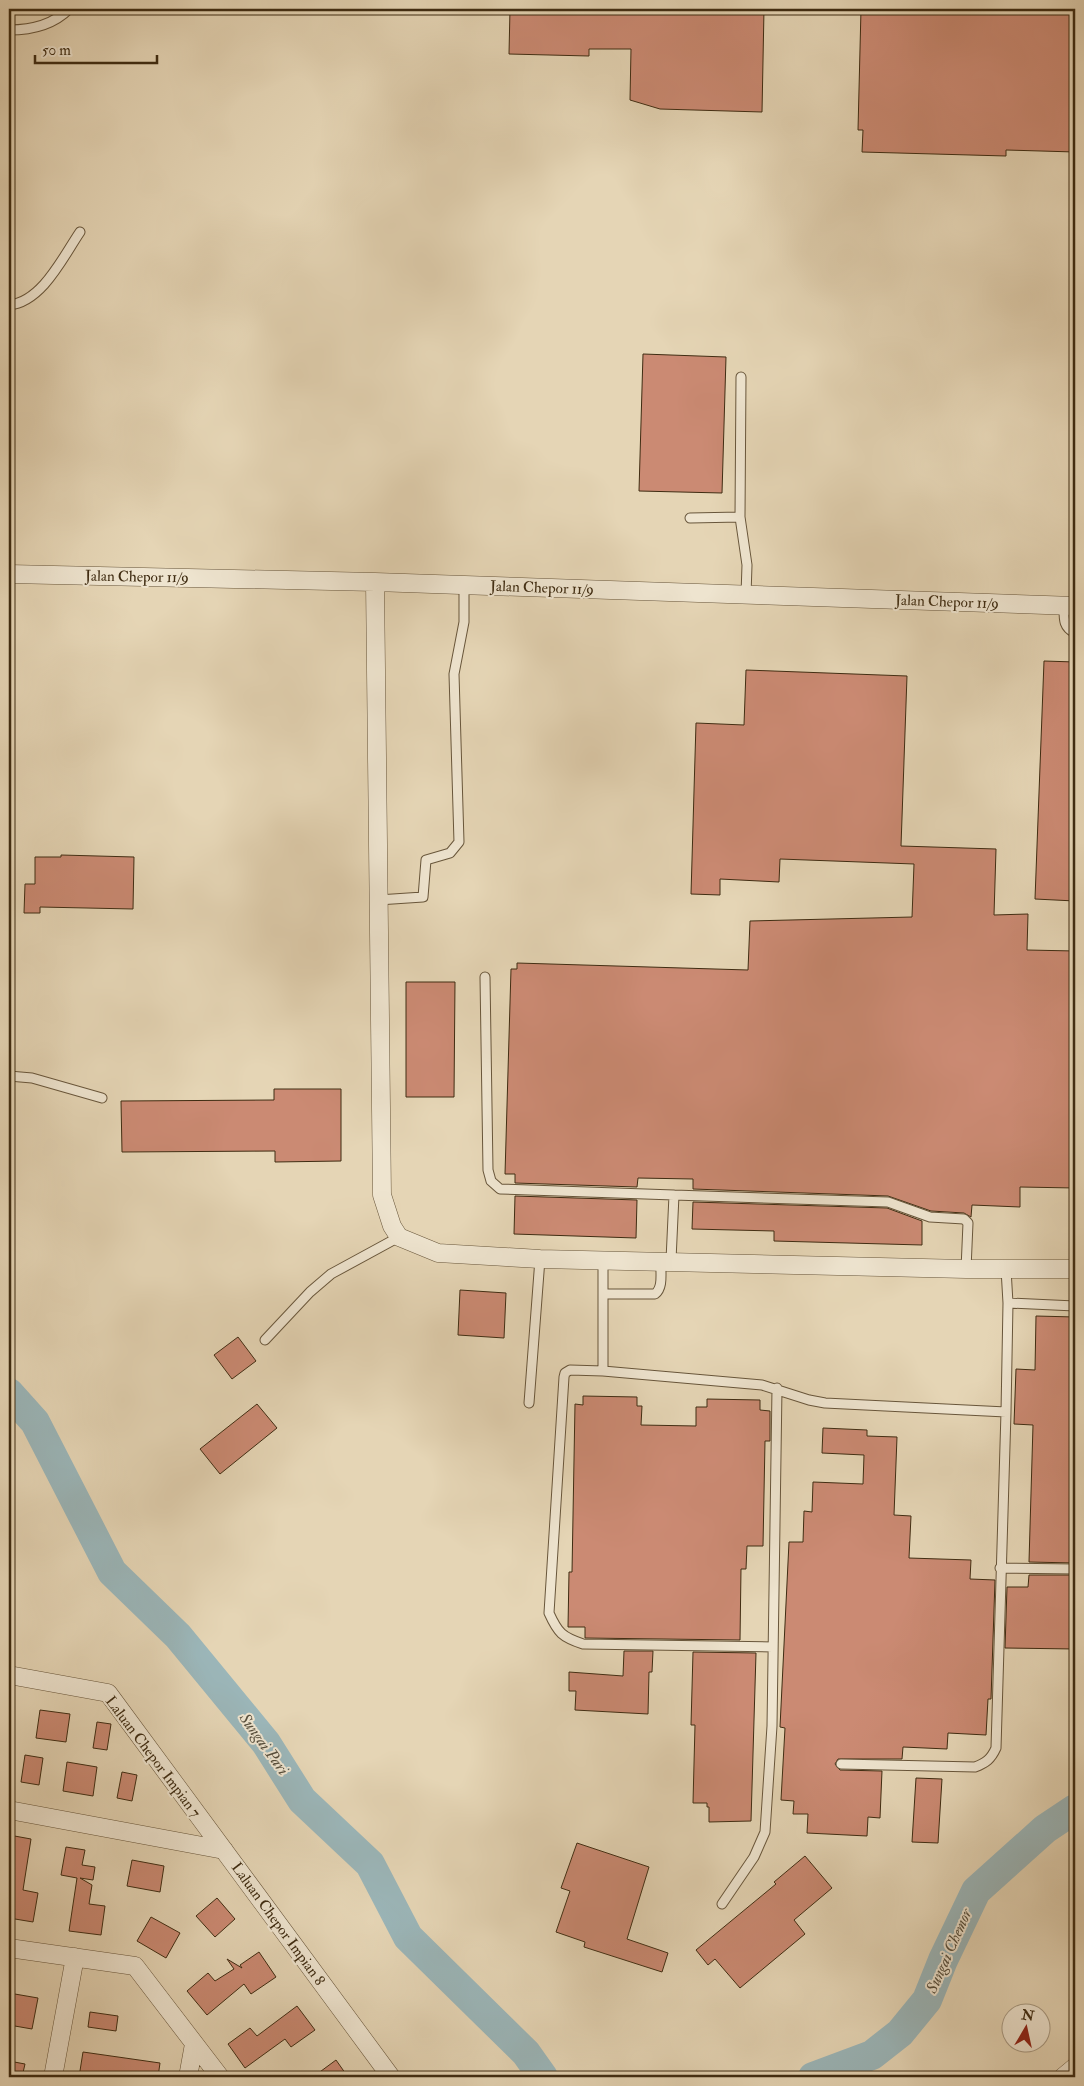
<svg xmlns="http://www.w3.org/2000/svg" width="1084" height="2086" font-family="'IM FELL Double Pica',serif">
  <style>
    .lines { fill: none; stroke-linecap: round; stroke-linejoin: round }
    .river { stroke: #9bb6b9; stroke-width: 30 }
    .building { fill: #cb8a73; stroke: #3f2c12 }
    .lane-casing { stroke: #68563b; stroke-width: 11 }
    .street-casing { stroke: #68563b; stroke-width: 19 }
    .lane { stroke: #eee4cf; stroke-width: 9 }
    .street { stroke: #eee4cf; stroke-width: 18 }
    .labels { text-anchor: middle; dominant-baseline: central; stroke-width: 4; stroke-linejoin: round; paint-order: stroke }
    .street-label { font-size: 15px; fill: #3f2c12; stroke: #eee4cf }
    .water-label { font-size: 16px; font-style: italic; fill: #564e3c; stroke: #eee4cf }
  </style>
  <rect width="100%" height="100%" fill="#e5d5b5"/>
  <filter id="stains"><feTurbulence type="fractalNoise" baseFrequency=".004" numOctaves="4"/><feColorMatrix values="0 0 0 0 .2 0 0 0 0 .09 0 0 0 0 .02 0 0 0 .5 -.17"/></filter>
  <radialGradient id="worn" r=".72"><stop offset=".6" stop-color="#630" stop-opacity="0"/><stop offset="1" stop-color="#630" stop-opacity=".3"/></radialGradient>
  <g class="lines">
    <path class="river" d="M 9,1393 L 35,1422 L 112,1572 L 178,1636 L 266,1743 L 302,1800 L 370,1864 L 408,1937 L 526,2053 L 543,2077
      M 813,2077 L 872,2055 L 900,2033 L 927,2000 L 943,1960 L 976,1891 L 1045,1829 L 1075,1809"/>
  </g>
  <path class="building" d="M 510,9 L 764,9 L 762,112 L 660,109 L 630,100 L 631,49 L 589,49 L 589,56 L 509,54 Z
    M 861,9 L 1075,9 L 1075,152 L 1006,150 L 1006,156 L 862,152 L 863,130 L 858,130 Z
    M 643,354 L 726,357 L 722,493 L 639,491 Z
    M 1044,661 L 1075,662 L 1075,901 L 1035,899 Z
    M 746,670 L 907,676 L 901,846 L 996,849 L 994,915 L 1028,914 L 1027,950 L 1075,951 L 1075,1188 L 1020,1187 L 1020,1207 L 972,1205 L 971,1217 L 964,1213 L 931,1211 L 888,1196 L 693,1189 L 693,1179 L 638,1178 L 637,1187 L 515,1183 L 515,1174 L 505,1174 L 511,969 L 517,969 L 517,963 L 748,970 L 750,921 L 912,917 L 914,864 L 780,859 L 779,882 L 720,879 L 720,895 L 691,894 L 696,723 L 744,725 Z
    M 61,855 L 134,857 L 133,909 L 40,907 L 40,913 L 24,913 L 25,884 L 35,884 L 35,857 L 61,857 Z
    M 406,982 L 455,982 L 454,1097 L 406,1097 Z
    M 274,1089 L 341,1089 L 341,1161 L 275,1162 L 275,1151 L 122,1152 L 121,1101 L 274,1100 Z
    M 515,1196 L 637,1200 L 636,1238 L 514,1234 Z
    M 693,1202 L 887,1208 L 922,1221 L 922,1245 L 774,1241 L 774,1231 L 692,1229 Z
    M 460,1290 L 506,1293 L 504,1338 L 458,1335 Z
    M 1036,1316 L 1075,1317 L 1075,1563 L 1029,1562 L 1033,1425 L 1014,1424 L 1016,1369 L 1035,1370 Z
    M 238,1337 L 256,1361 L 232,1379 L 214,1355 Z
    M 583,1396 L 637,1397 L 637,1406 L 642,1406 L 641,1425 L 696,1426 L 696,1407 L 707,1407 L 707,1399 L 760,1400 L 760,1410 L 770,1411 L 770,1441 L 765,1441 L 763,1546 L 747,1546 L 746,1569 L 741,1569 L 740,1640 L 585,1638 L 585,1627 L 568,1627 L 569,1572 L 572,1572 L 575,1404 L 583,1405 Z
    M 257,1404 L 277,1428 L 220,1474 L 200,1449 Z
    M 823,1428 L 867,1430 L 867,1436 L 897,1437 L 894,1515 L 911,1516 L 909,1558 L 971,1560 L 970,1579 L 995,1580 L 991,1699 L 988,1699 L 986,1735 L 948,1733 L 947,1749 L 903,1747 L 902,1759 L 838,1759 L 835,1764 L 840,1770 L 882,1771 L 880,1818 L 868,1817 L 867,1836 L 807,1833 L 808,1814 L 793,1814 L 794,1801 L 781,1800 L 785,1728 L 780,1727 L 789,1542 L 803,1542 L 804,1511 L 812,1512 L 813,1482 L 863,1484 L 864,1455 L 822,1453 Z
    M 1029,1575 L 1075,1575 L 1075,1649 L 1005,1648 L 1007,1587 L 1028,1587 Z
    M 624,1651 L 653,1651 L 652,1672 L 649,1672 L 648,1714 L 575,1710 L 576,1691 L 569,1691 L 569,1672 L 623,1676 Z
    M 693,1652 L 756,1653 L 751,1821 L 709,1822 L 709,1807 L 707,1807 L 707,1803 L 693,1803 L 695,1725 L 691,1725 Z
    M 40,1710 L 70,1714 L 66,1742 L 36,1738 Z
    M 97,1722 L 111,1724 L 107,1750 L 93,1748 Z
    M 25,1755 L 43,1758 L 39,1785 L 21,1782 Z
    M 67,1762 L 97,1767 L 93,1796 L 63,1791 Z
    M 122,1772 L 137,1775 L 132,1801 L 117,1798 Z
    M 916,1778 L 942,1779 L 938,1843 L 912,1842 Z
    M 9,1835 L 31,1839 L 23,1890 L 38,1893 L 33,1922 L 9,1918 Z
    M 577,1843 L 649,1867 L 627,1939 L 668,1953 L 662,1972 L 584,1947 L 585,1942 L 556,1932 L 570,1891 L 561,1888 Z
    M 66,1847 L 85,1850 L 82,1865 L 95,1867 L 93,1880 L 80,1878 L 92,1885 L 89,1904 L 105,1906 L 101,1935 L 69,1931 L 77,1878 L 61,1875 Z
    M 805,1856 L 832,1888 L 794,1920 L 805,1934 L 740,1988 L 715,1959 L 708,1965 L 696,1950 L 776,1884 L 774,1882 Z
    M 132,1860 L 164,1866 L 160,1892 L 127,1886 Z
    M 217,1898 L 235,1919 L 215,1937 L 196,1916 Z
    M 151,1917 L 180,1933 L 166,1958 L 137,1941 Z
    M 259,1952 L 276,1977 L 251,1994 L 244,1984 L 207,2015 L 187,1991 L 208,1973 L 215,1981 L 234,1969 L 227,1959 L 242,1968 L 240,1965 Z
    M 9,1993 L 38,1998 L 32,2029 L 9,2025 Z
    M 297,2006 L 315,2030 L 291,2047 L 285,2039 L 245,2068 L 228,2044 L 250,2028 L 257,2036 Z
    M 90,2012 L 118,2016 L 116,2031 L 88,2027 Z
    M 83,2052 L 160,2063 L 158,2077 L 79,2077 Z
    M 336,2060 L 348,2077 L 313,2077 Z
    M 9,2061 L 25,2064 L 22,2077 L 9,2077 Z"/>
  <g class="lines">
    <g class="lane-casing">
      <path id="lane" d="M 9,30 C 31,30 53,25 69,9
        M 9,305 C 42,302 63,257 80,232
        M 741,377 L 740,517 L 747,565 L 746,595
        M 690,518 L 740,517
        M 1064,606 C 1064,619 1063,627 1075,633
        M 378,900 L 423,897 L 426,860 L 450,853 L 459,842 L 454,674 L 464,622 L 464,585
        M 485,977 L 488,1170 L 491,1181 L 500,1189 L 674,1195
        M 9,1076 L 32,1078 L 102,1098
        M 603,1260 L 603,1294 L 655,1294 C 664,1287 660,1271 661,1261
        M 671,1260 L 674,1195 L 888,1202 L 930,1217 L 964,1219 L 968,1223 L 966,1269
        M 603,1294 L 603,1371 L 762,1385 L 809,1400 L 825,1403 L 1006,1412 L 996,1748 C 991,1759 986,1763 975,1767 L 841,1764
        M 1008,1303 L 1075,1306
        M 265,1340 L 310,1292 L 331,1274 L 399,1237
        M 603,1371 L 570,1370 L 565,1373 L 564,1377 L 549,1613 C 558,1633 562,1637 583,1644 L 773,1647
        M 529,1403 L 540,1259
        M 1006,1412 L 1008,1303 L 1006,1269
        M 1000,1568 L 1075,1569
        M 722,1904 L 754,1857 L 765,1832 L 772,1726 L 777,1388"/>
    </g>
    <g class="street-casing">
      <path id="street" d="M 9,574 L 375,582 L 1075,606
        M 375,582 L 382,1195 L 392,1226 L 399,1237 L 438,1253 L 540,1259 L 966,1269 L 1075,1269
        M 9,1675 L 108,1693 L 391,2077
        M 9,1810 L 224,1850
        M 9,1948 L 135,1966 L 220,2077
        M 53,2077 L 75,1957
        M 188,2077 L 194,2044
        M 1063,2077 L 1075,2067"/>
    </g>
    <use href="#lane" class="lane"/>
    <use href="#street" class="street"/>
  </g>
  <g class="labels">
    <g class="street-label">
      <text transform="translate(137 577) rotate(1)">Jalan Chepor 11/9</text>
      <text transform="translate(542 588) rotate(2)">Jalan Chepor 11/9</text>
      <text transform="translate(947 602) rotate(2)">Jalan Chepor 11/9</text>
      <text transform="translate(153 1757) rotate(53)">Laluan Chepor Impian 7</text>
      <text transform="translate(278 1924) rotate(54)">Laluan Chepor Impian 8</text>
    </g>
    <g class="water-label">
      <text transform="translate(264 1744) rotate(54)">Sungai Pari</text>
      <text transform="translate(949 1951) rotate(-66)">Sungai Chemor</text>
    </g>
  </g>
  <rect width="1084" height="2086" fill="none" stroke="#e5d5b5" stroke-width="30"/>
  <rect x="10" y="10" width="1064" height="2066" fill="none" stroke="#3f2c12" stroke-width="2.5"/>
  <rect x="15" y="15" width="1054" height="2056" fill="none" stroke="#3f2c12"/>
  <g transform="translate(1026 2028) rotate(9)"><circle r="24" fill="#eee4cf" stroke="#a89a83"/>
  <path d="M0-4L9 19L0 12L-9 19Z" fill="#8f2418"/>
  <text y="-8" font-size="14" font-weight="bold" text-anchor="middle" fill="#3f2c12">N</text>
  </g>
  <path d="M35 55v8h122v-8" fill="none" stroke="#3f2c12" stroke-width="2.5"/>
  <text x="42" y="55" font-size="15" fill="#3f2c12" stroke="#eee4cf" stroke-width="4" paint-order="stroke">50 m</text>
  <rect width="100%" height="100%" filter="url(#stains)"/>
  <rect width="100%" height="100%" fill="url(#worn)"/>
</svg>
